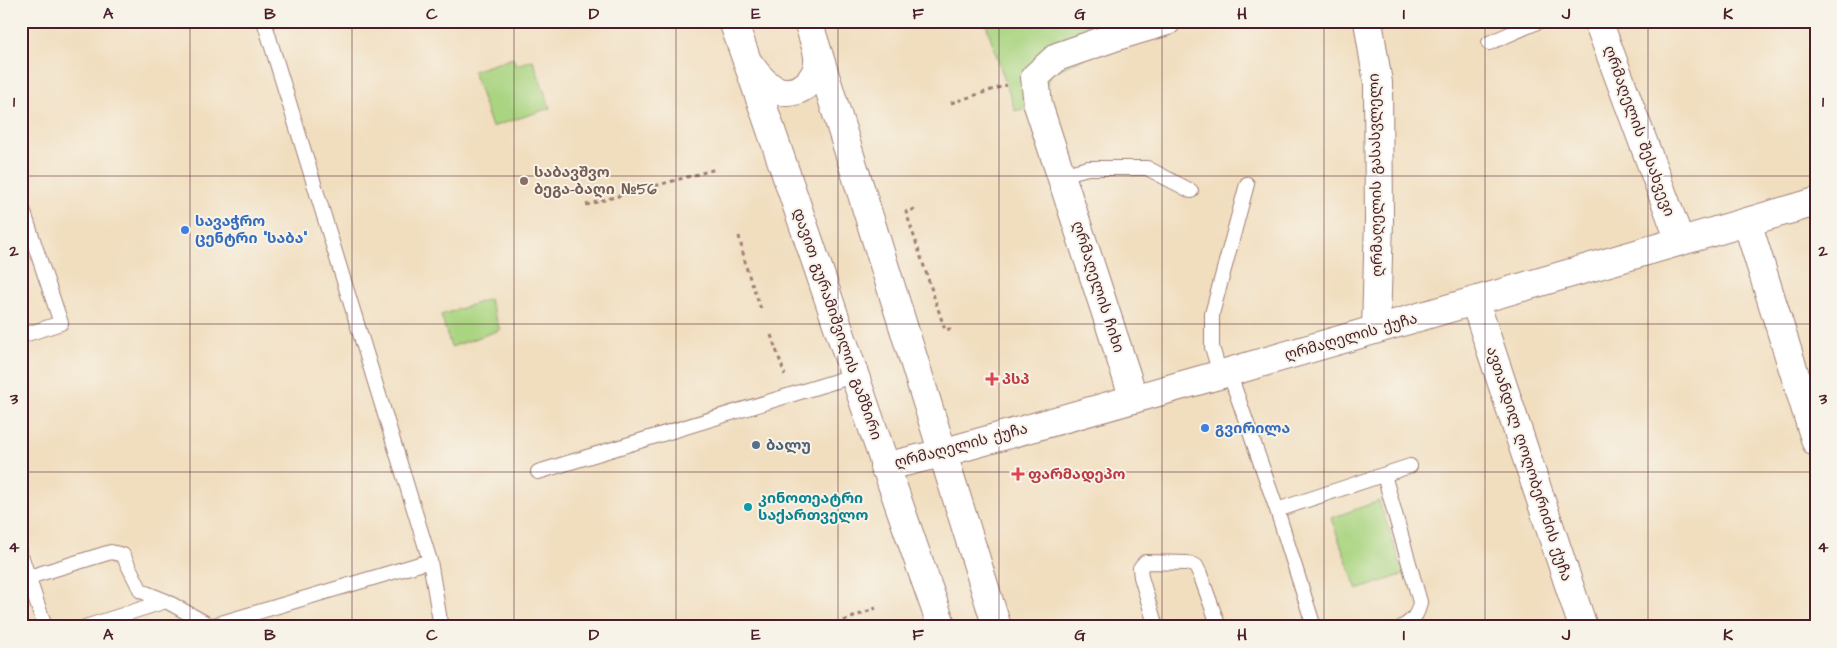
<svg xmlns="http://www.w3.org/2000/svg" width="1837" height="648" font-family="'Architects Daughter','Noto Sans Georgian',sans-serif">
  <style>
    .green { fill: #a9d480; stroke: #7a7a56 }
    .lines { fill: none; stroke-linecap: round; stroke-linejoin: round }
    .lane-casing { stroke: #9e7e75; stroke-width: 16 }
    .street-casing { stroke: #9e7e75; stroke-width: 30 }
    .primary-casing { stroke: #9e7e75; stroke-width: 30 }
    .path { stroke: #9e7e75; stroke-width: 3; stroke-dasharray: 4 4; stroke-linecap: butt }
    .lane { stroke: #fff; stroke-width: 14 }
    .street { stroke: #fff; stroke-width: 28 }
    .primary { stroke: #fff; stroke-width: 28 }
    .grid { fill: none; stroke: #4a1f2b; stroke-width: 1; stroke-opacity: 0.55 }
    .education-dot { fill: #8d6e63; stroke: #f7f3e8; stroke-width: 2 }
    .shop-dot { fill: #3f7fe0; stroke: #f7f3e8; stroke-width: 2 }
    .health-dot { fill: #e0444e; stroke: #f7f3e8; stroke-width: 2 }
    .service-dot { fill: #5c6f8a; stroke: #f7f3e8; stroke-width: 2 }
    .culture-dot { fill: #0f9aa8; stroke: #f7f3e8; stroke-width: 2 }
    .labels { text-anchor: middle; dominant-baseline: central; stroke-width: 4; stroke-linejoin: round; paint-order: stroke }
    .street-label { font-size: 15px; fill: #4a1f2b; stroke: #f7f3e8 }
    .education-label { font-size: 15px; font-weight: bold; fill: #785e54; stroke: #f7f3e8; text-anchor: start }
    .shop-label { font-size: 15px; font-weight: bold; fill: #366cbe; stroke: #f7f3e8; text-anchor: start }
    .health-label { font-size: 15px; font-weight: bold; fill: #be3a42; stroke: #f7f3e8; text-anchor: start }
    .service-label { font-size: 15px; font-weight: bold; fill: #4e5e75; stroke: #f7f3e8; text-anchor: start }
    .culture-label { font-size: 15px; font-weight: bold; fill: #0d838f; stroke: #f7f3e8; text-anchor: start }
    .neatline { fill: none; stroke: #4a1f2b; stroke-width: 2 }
    .grid-label { font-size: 16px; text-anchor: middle; font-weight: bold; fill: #4a1f2b }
  </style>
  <rect width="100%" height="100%" fill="#f7f3e8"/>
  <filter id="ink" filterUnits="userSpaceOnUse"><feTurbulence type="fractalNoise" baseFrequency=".02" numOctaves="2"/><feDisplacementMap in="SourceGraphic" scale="10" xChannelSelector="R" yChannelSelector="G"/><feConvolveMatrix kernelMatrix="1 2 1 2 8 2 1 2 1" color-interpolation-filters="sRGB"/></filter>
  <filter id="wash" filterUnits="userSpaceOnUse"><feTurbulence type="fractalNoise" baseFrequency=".0096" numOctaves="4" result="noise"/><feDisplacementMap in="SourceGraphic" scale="20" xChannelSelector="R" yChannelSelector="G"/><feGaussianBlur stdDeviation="1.12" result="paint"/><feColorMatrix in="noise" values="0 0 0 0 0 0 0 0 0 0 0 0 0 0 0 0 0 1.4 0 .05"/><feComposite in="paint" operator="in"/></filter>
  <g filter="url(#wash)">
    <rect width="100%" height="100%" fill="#f1debf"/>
    <path class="green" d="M 985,21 L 1181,21 L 1120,41 L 1052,73 L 1038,105 L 1015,111 Z
      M 513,58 L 516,65 L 533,60 L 550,108 L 492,127 L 473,71 Z
      M 489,299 L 500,330 L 451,347 L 441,315 Z
      M 1379,501 L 1404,574 L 1357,590 L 1331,518 Z"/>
  </g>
  <g filter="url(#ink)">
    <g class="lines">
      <g class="lane-casing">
        <path id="lane" d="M 264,21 L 430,561 L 441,627
          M 1489,43 L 1540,21
          M 1061,175 L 1088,168 L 1147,168 L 1191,191
          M 21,204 L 61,323 L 21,336
          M 1229,372 L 1277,510 L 1314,627
          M 1220,374 L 1212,347 L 1212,314 L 1247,184
          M 538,472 L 856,375
          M 1384,475 L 1420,602 C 1418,614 1413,621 1402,627
          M 1277,510 L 1410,466
          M 21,555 L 45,627
          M 29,577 L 111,552 L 123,555 L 141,591 L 166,601
          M 85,627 L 166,601 L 211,626 L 430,561
          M 1156,627 L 1141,577 L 1140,568 L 1145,562 L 1187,563 L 1196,566 L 1200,574 L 1219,627"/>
      </g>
      <g class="street-casing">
        <path id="street" d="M 1368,21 L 1378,83 L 1379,220 L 1376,329
          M 1598,21 L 1680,241
          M 1747,222 L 1816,442
          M 1475,302 L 1583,627
          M 1134,399 L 1038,105 L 1035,77 L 1057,57 L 1120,35 L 1167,21
          M 884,467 L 942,453 L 1229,372 L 1816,202"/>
      </g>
      <g class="primary-casing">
        <path id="primary" d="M 733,21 C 804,222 870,426 942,627
          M 808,21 L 997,627
          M 750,65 C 757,75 766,87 779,91 C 804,97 823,73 817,51"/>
      </g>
      <path class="path" d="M 951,103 L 1007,85
        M 586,205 L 716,169
        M 915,209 L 906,212 L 945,330 L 954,328
        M 739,236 L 747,270 L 761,309
        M 771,335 L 785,375
        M 829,627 L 876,608"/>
      <use href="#lane" class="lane"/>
      <use href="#street" class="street"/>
      <use href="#primary" class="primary"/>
    </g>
  </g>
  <path class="grid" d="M 190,21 L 190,627M 352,21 L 352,627M 514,21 L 514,627M 676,21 L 676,627M 838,21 L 838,627M 999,21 L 999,627M 1162,21 L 1162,627M 1324,21 L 1324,627M 1485,21 L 1485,627M 1648,21 L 1648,627M 21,176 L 1816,176M 21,324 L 1816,324M 21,472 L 1816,472"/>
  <circle class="education-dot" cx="524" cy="181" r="5"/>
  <g class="shop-dot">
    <circle cx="185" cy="230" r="5"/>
    <circle cx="1205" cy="428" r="5"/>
  </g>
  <g class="health-dot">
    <path d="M989.5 371.5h5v5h5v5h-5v5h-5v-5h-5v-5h5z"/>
    <path d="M1015.5 466.5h5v5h5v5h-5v5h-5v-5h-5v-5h5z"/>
  </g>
  <circle class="service-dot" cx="756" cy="445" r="5"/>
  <circle class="culture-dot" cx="748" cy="507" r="5"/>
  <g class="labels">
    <g class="street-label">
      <text transform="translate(1639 131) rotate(70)">ღრმაღელის შესახვევი</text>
      <text transform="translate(1376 175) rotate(-91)">ღრმაღელის გასასვლელი</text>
      <text transform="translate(1098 287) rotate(72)">ღრმაღელის ჩიხი</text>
      <text transform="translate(837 324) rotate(71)">დავით გურამიშვილის გამზირი</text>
      <text transform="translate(1351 337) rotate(-16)">ღრმაღელის ქუჩა</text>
      <text transform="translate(961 446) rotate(-15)">ღრმაღელის ქუჩა</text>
      <text transform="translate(1529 464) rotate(72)">ავთანდილ ღოღობერიძის ქუჩა</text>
    </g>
    <g class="education-label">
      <text x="534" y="172">საბავშვო<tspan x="534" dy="17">ბეგა-ბაღი №56</tspan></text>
    </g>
    <g class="shop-label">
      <text x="195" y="221">სავაჭრო<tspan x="195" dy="17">ცენტრი "საბა"</tspan></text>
      <text x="1215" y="428">გვირილა</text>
    </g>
    <g class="health-label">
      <text x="1002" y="379">პსპ</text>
      <text x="1028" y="474">ფარმადეპო</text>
    </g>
    <g class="service-label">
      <text x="766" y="445">ბალუ</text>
    </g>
    <g class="culture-label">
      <text x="758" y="498">კინოთეატრი<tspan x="758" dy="17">საქართველო</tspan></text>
    </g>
  </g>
  <rect width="1837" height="648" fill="none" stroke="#f7f3e8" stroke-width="55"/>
  <rect x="28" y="28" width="1782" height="592" class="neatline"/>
  <g class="grid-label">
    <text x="108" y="19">A</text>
    <text x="270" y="19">B</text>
    <text x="432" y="19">C</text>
    <text x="594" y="19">D</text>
    <text x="756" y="19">E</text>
    <text x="918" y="19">F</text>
    <text x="1080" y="19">G</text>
    <text x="1242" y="19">H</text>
    <text x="1404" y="19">I</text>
    <text x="1566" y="19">J</text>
    <text x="1728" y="19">K</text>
    <text x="14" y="107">1</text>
    <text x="1823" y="107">1</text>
    <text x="14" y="256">2</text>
    <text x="1823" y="256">2</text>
    <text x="14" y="404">3</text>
    <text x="1823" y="404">3</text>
    <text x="14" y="552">4</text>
    <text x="1823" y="552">4</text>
    <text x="108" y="640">A</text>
    <text x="270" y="640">B</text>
    <text x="432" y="640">C</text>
    <text x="594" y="640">D</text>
    <text x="756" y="640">E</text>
    <text x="918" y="640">F</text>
    <text x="1080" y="640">G</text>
    <text x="1242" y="640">H</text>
    <text x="1404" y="640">I</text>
    <text x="1566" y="640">J</text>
    <text x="1728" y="640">K</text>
  </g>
</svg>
